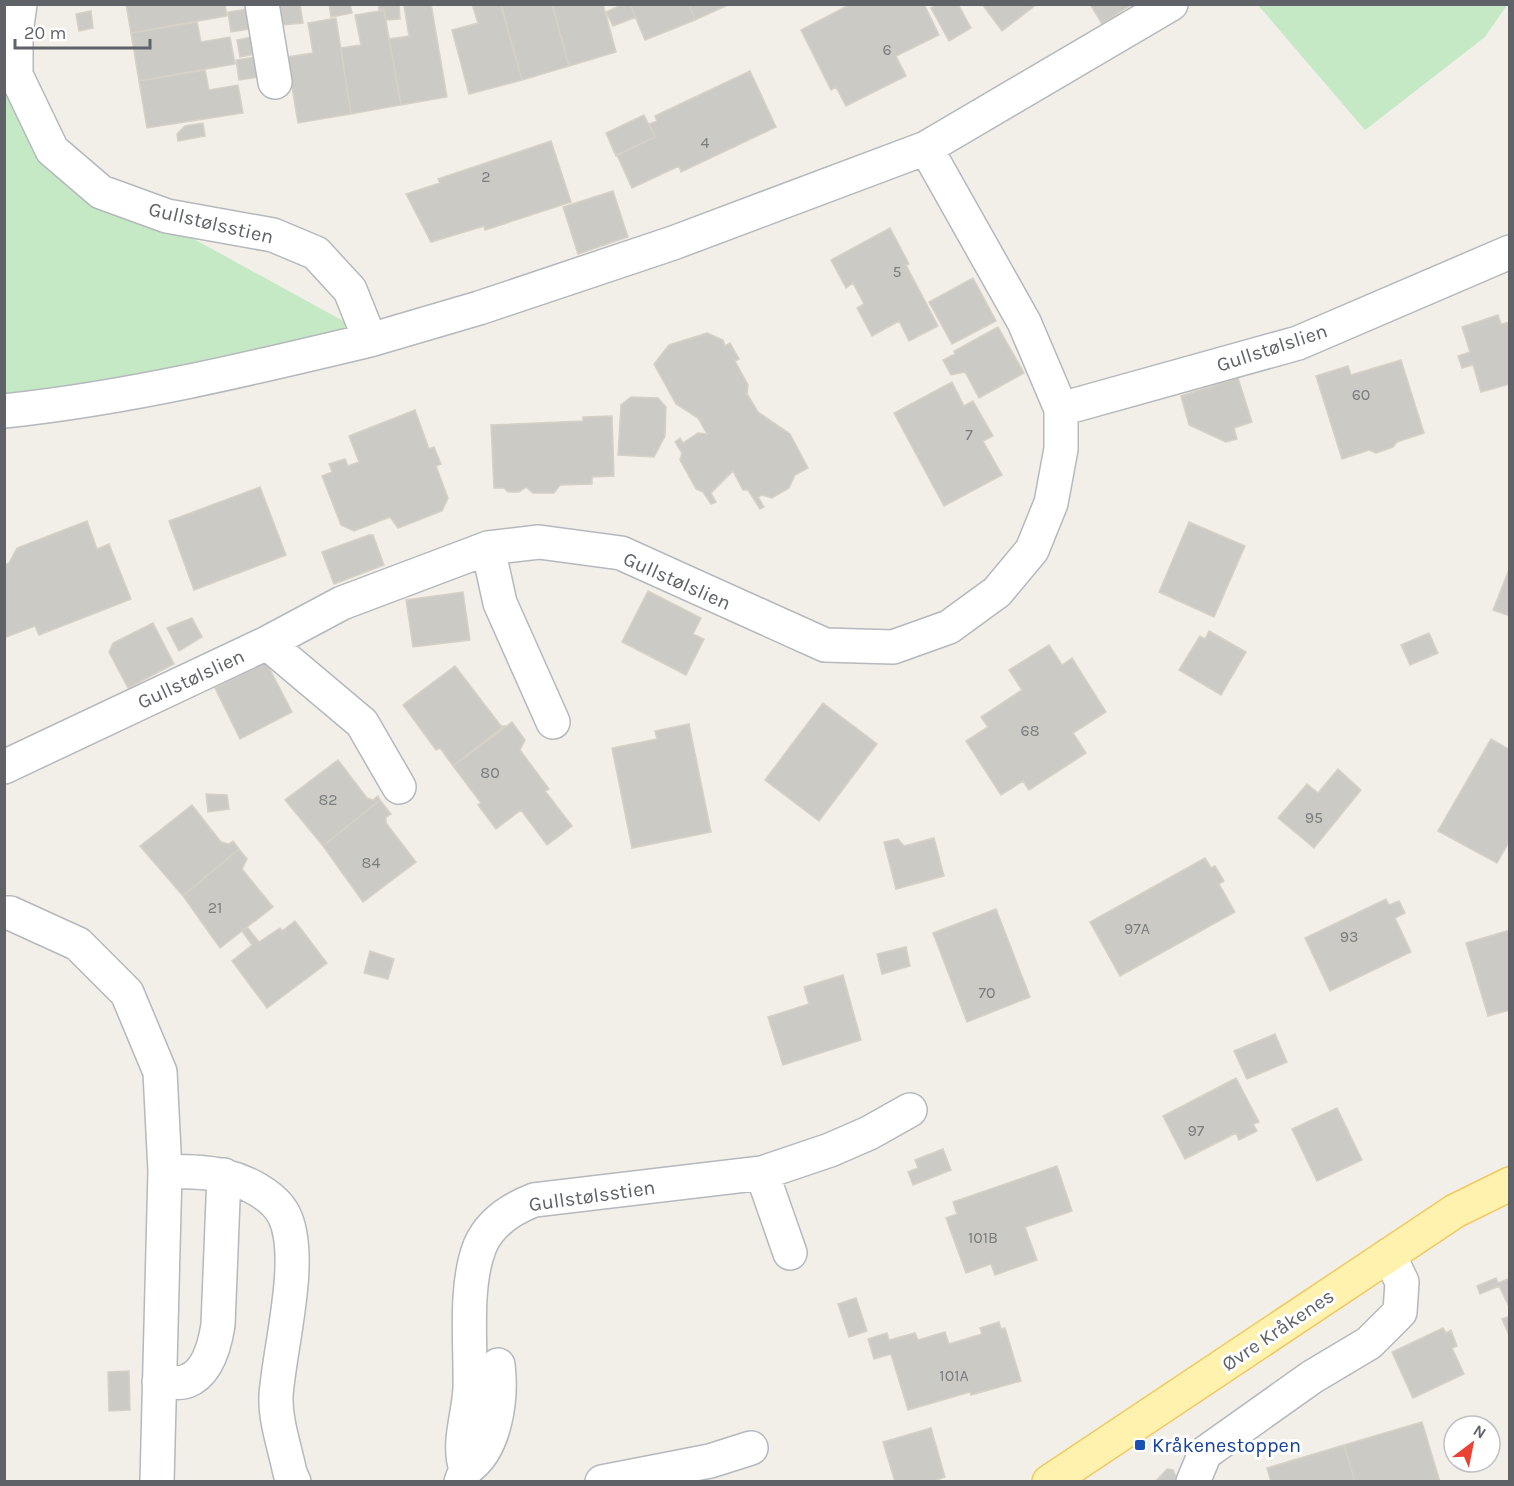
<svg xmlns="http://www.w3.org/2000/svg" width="1514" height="1486" font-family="Karla,sans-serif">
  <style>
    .green { fill: #c5e8c5 }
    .building { fill: #cccac5; stroke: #d6d1c6; stroke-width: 1.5 }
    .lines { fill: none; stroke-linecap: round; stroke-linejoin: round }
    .minor-casing { stroke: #b5b8bc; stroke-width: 36 }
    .major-casing { stroke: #f2c960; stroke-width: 36 }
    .minor { stroke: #fff; stroke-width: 33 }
    .major { stroke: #fff2af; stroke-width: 33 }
    .transit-dot { fill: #1a4fb4; stroke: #fff; stroke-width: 2 }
    .labels { text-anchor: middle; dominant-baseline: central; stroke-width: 6; stroke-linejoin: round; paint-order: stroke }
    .number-label { font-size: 16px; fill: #7a7d7f }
    .street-label { font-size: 20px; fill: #5f6368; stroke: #fff }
    .transit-label { font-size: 20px; fill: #164399; stroke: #fff; text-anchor: start }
  </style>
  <rect width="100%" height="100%" fill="#f1efe8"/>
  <path class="green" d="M 1258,5 L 1507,5 L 1485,37 L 1365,130 Z
    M 4,6 L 77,175 L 367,334 L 5,401 Z"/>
  <path class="building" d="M 126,4 L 225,4 L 227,16 L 131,33 Z
    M 300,4 L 303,23 L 283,25 L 279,6 Z
    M 329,4 L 350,4 L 352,13 L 331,17 Z
    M 379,4 L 399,4 L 400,19 L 386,20 L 384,10 L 379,10 Z
    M 431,4 L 447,97 L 401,105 L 389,39 L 409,36 L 404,6 Z
    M 472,4 L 501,4 L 522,80 L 469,94 L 452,30 L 478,23 Z
    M 507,4 L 552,4 L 569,66 L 522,80 L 501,6 Z
    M 552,4 L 603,4 L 616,52 L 569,66 Z
    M 623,4 L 630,4 L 636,17 L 613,26 L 606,12 Z
    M 630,4 L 689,4 L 695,20 L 645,40 Z
    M 689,4 L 730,4 L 695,20 Z
    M 851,4 L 924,4 L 939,35 L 896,56 L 906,76 L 846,106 L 836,87 L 831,90 L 801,30 Z
    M 938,4 L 958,4 L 971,28 L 949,41 L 931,8 Z
    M 982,4 L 1037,4 L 1002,31 Z
    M 1090,4 L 1132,4 L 1102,24 Z
    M 247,9 L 250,29 L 231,32 L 228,12 Z
    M 384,10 L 401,105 L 351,114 L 341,48 L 361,45 L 355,15 Z
    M 91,11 L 93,28 L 79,31 L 76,14 Z
    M 336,18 L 351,114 L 298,123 L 287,57 L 313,53 L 308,23 Z
    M 197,22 L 201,42 L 230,37 L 235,64 L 139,81 L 131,33 Z
    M 252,37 L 255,54 L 240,57 L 237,40 Z
    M 255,57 L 259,77 L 239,80 L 236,60 Z
    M 205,70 L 209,90 L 238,85 L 243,113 L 147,128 L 139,81 Z
    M 750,71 L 776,127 L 681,172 L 679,166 L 632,188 L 617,155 L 655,137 L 649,124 L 657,121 L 655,116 Z
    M 644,115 L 655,137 L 616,156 L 606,133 Z
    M 203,123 L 205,136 L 178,141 L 177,134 L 185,126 Z
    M 551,141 L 571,202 L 485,230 L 484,226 L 431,242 L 406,194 L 440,183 L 438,179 Z
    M 613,191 L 628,237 L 578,254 L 563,207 Z
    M 890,228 L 909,264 L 906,265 L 938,326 L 909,341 L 899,321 L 872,336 L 857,308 L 864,304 L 853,283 L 846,288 L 831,260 Z
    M 973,278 L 996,321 L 952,344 L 929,302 Z
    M 1498,315 L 1501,324 L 1510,322 L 1510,384 L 1481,392 L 1473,365 L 1462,368 L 1458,356 L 1470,352 L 1462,327 Z
    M 998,327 L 1024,373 L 979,398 L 965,372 L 951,375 L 943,360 L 955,354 L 954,351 Z
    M 707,333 L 723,340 L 725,346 L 730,343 L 739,359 L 735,361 L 748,385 L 747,394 L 758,412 L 790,434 L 808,468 L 795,475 L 789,488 L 772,498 L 762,495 L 758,497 L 764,507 L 760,509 L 748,490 L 743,490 L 733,471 L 711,493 L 716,502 L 711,504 L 703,492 L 696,489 L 680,460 L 682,453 L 675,442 L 680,438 L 683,443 L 698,433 L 707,434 L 698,418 L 676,404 L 654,364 L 669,345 Z
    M 1401,360 L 1424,433 L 1397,442 L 1393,447 L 1376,453 L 1369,450 L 1342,459 L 1316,376 L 1348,366 L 1351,375 Z
    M 1238,378 L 1252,422 L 1234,428 L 1237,439 L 1226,442 L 1189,425 L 1181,396 Z
    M 952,382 L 964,406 L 973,401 L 993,436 L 983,441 L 1002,475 L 944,506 L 894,413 Z
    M 631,397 L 658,398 L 666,407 L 665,436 L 654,457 L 618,455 L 621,405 Z
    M 415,410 L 429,449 L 434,447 L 441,464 L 436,466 L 448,498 L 442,511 L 398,528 L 390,517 L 354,531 L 341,525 L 322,476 L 332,472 L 329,464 L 345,459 L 348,466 L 359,462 L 349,436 Z
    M 612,416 L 614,476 L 592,477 L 592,484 L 560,485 L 554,493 L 533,493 L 526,487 L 519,492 L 508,492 L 504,488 L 494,488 L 491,425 L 583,421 L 583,417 Z
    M 260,487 L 286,555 L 194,590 L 169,521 Z
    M 87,521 L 97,549 L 109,544 L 131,599 L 39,635 L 35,626 L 4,638 L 4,565 L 9,563 L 17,548 Z
    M 1189,522 L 1245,546 L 1214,617 L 1159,592 Z
    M 369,535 L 373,535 L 384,565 L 334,584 L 322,552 Z
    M 1510,567 L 1510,616 L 1493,610 Z
    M 648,591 L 701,618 L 693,634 L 704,639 L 686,675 L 622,642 Z
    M 463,592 L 470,640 L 413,647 L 406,600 Z
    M 192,618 L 202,637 L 179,651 L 167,628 Z
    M 153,623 L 174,664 L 128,688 L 109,652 L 113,643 Z
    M 1209,631 L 1246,652 L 1221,695 L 1179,670 L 1200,636 L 1205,639 Z
    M 1429,633 L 1438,653 L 1410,665 L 1401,645 Z
    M 1049,645 L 1062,665 L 1072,658 L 1106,712 L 1073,733 L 1086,753 L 1029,790 L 1023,781 L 1001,795 L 966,741 L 988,727 L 981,717 L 1022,690 L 1009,670 Z
    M 266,662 L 292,712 L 240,739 L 215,688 Z
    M 455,666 L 501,726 L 504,726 L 453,766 L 440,748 L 436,750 L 403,705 Z
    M 823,703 L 877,744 L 819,821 L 765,780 Z
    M 512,722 L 525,740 L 520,750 L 549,789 L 545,791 L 572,826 L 547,845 L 521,810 L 496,829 L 478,805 L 481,803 L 453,766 Z
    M 689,724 L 711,832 L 632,848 L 612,748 L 657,739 L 655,731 Z
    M 1491,739 L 1510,750 L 1510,840 L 1497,863 L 1438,831 Z
    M 338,760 L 367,798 L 373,800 L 378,796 L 380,800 L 323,846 L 285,800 Z
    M 1338,769 L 1361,790 L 1314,848 L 1278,818 L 1307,784 L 1318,793 Z
    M 206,794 L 227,795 L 229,809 L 208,812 Z
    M 380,800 L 391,814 L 386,817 L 386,823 L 416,862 L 363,902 L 323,846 Z
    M 192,805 L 221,842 L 229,844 L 233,841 L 239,849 L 183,896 L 140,846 Z
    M 934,838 L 944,876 L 896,889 L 884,842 L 898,839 L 904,846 Z
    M 239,849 L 247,859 L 242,869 L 273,907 L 220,948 L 183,896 Z
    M 1205,858 L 1211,868 L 1215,866 L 1224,881 L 1219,884 L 1235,912 L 1120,976 L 1090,922 Z
    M 1386,899 L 1389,905 L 1399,901 L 1405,913 L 1395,918 L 1411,952 L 1330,991 L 1305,938 Z
    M 996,909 L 1030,997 L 967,1022 L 933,933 Z
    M 295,921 L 327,963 L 267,1008 L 232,961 L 252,945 L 242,931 L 247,927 L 259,942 L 280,928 L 282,931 Z
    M 1510,930 L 1510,1010 L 1488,1016 L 1466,943 Z
    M 906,947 L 910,966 L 882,974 L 877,954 Z
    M 370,951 L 394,959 L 388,979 L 364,973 Z
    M 843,975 L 861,1040 L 783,1065 L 768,1017 L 809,1004 L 804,987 Z
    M 1275,1034 L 1287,1062 L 1247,1079 L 1234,1051 Z
    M 1236,1078 L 1259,1122 L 1253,1124 L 1257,1131 L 1239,1140 L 1236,1133 L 1185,1159 L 1163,1116 Z
    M 1337,1108 L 1362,1160 L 1317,1181 L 1292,1129 Z
    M 943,1149 L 951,1170 L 913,1185 L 908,1172 L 918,1168 L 915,1160 Z
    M 1057,1166 L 1072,1211 L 1025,1227 L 1037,1260 L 995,1275 L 991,1264 L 966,1273 L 946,1218 L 957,1214 L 953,1202 Z
    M 1496,1278 L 1498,1283 L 1510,1278 L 1510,1309 L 1499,1286 L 1480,1294 L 1477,1286 Z
    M 856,1298 L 867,1331 L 849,1337 L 838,1304 Z
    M 1510,1316 L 1510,1335 L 1509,1335 L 1502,1319 Z
    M 999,1322 L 1001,1329 L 1005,1328 L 1021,1381 L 971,1395 L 970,1392 L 908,1410 L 891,1354 L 874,1359 L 868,1339 L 887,1333 L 889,1340 L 915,1333 L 918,1340 L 945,1332 L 949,1344 L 982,1334 L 980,1328 Z
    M 1443,1328 L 1446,1333 L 1451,1330 L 1457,1346 L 1452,1348 L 1464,1374 L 1413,1398 L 1392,1352 Z
    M 129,1371 L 130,1410 L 109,1411 L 108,1372 Z
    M 1422,1422 L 1440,1482 L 1355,1482 L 1344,1445 Z
    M 931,1428 L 945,1477 L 931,1482 L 895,1482 L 883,1442 Z
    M 1344,1445 L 1355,1482 L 1271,1482 L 1267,1468 Z
    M 1167,1469 L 1173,1470 L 1178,1482 L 1155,1482 Z"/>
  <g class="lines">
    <g class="minor-casing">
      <path id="minor" d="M 262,4 L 275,82
        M 370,340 L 479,308 L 673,243 L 926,148 L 1171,4
        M 1061,409 L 1298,343 L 1510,252
        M 4,411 C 128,398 249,369 370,340 L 350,290 L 316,253 L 273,235 L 167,216 L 101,192 L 52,150 L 16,75 L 16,33 L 20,4
        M 488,548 L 500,603 L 553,722
        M 267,643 L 362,723 L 399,787
        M 4,767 L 267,643 L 342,603 L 488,548 L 539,542 L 621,553 L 825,645 L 893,647 L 949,627 L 997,592 L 1032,550 L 1051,503 L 1061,449 L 1061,409 L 1024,322 L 926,148
        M 4,913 L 10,913 L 78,944 L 127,993 L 160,1072 L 165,1171 L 157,1482
        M 165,1171 C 184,1172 206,1171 224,1176 C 245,1181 274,1195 284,1215 C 305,1257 279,1349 276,1396 C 275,1421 285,1448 290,1473 L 294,1482
        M 762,1173 L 790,1253
        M 159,1382 C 167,1382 180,1384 187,1381 C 208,1373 215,1344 218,1325 L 224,1175
        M 466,1469 C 496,1450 502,1397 498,1365
        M 461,1482 L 466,1469 C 457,1443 469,1415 470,1388 C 471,1345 464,1286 480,1246 C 490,1222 511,1209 534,1200 L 762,1173 L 830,1150 L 869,1133 L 910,1110
        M 602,1482 L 710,1461 L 751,1448
        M 1193,1482 L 1205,1453 L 1312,1377 L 1369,1343 L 1400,1312 L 1402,1282 L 1389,1255"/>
    </g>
    <g class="major-casing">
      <path id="major" d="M 1049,1482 L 1455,1211 L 1510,1184"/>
    </g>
    <use href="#minor" class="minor"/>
    <use href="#major" class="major"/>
  </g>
  <rect class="transit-dot" x="1134" y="1439" width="12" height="12" rx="3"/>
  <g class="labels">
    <g class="number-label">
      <text x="887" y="49">6</text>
      <text x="705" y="142">4</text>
      <text x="486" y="176">2</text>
      <text x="897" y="271">5</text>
      <text x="1361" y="394">60</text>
      <text x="969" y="434">7</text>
      <text x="1030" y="730">68</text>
      <text x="490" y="772">80</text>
      <text x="328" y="799">82</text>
      <text x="1314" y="817">95</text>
      <text x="371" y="862">84</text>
      <text x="215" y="907">21</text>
      <text x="1137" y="928">97A</text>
      <text x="1349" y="936">93</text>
      <text x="987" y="992">70</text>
      <text x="1196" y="1130">97</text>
      <text x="983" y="1237">101B</text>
      <text x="954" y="1375">101A</text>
    </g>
    <g class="street-label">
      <text transform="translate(211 223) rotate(13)">Gullstølsstien</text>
      <text transform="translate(1272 348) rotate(-18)">Gullstølslien</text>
      <text transform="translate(677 581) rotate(24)">Gullstølslien</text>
      <text transform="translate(191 679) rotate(-25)">Gullstølslien</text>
      <text transform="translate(592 1196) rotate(-8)">Gullstølsstien</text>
      <text transform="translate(1278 1330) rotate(-34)">Øvre Kråkenes</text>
    </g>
    <g class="transit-label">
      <text x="1152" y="1445">Kråkenestoppen</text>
    </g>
  </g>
  <rect width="1514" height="1486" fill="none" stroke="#5f6368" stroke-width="12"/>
  <g transform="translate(1472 1444) rotate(32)"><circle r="28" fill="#ffffff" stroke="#bfc1c3" stroke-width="1.5"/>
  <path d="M0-4.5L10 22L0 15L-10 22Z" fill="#ea4335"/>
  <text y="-9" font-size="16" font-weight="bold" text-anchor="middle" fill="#5f6368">N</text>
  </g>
  <path d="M15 39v9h135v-9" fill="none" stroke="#5f6368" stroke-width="3"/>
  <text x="24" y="39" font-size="18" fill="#5f6368" stroke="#ffffff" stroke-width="4.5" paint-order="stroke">20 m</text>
</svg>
